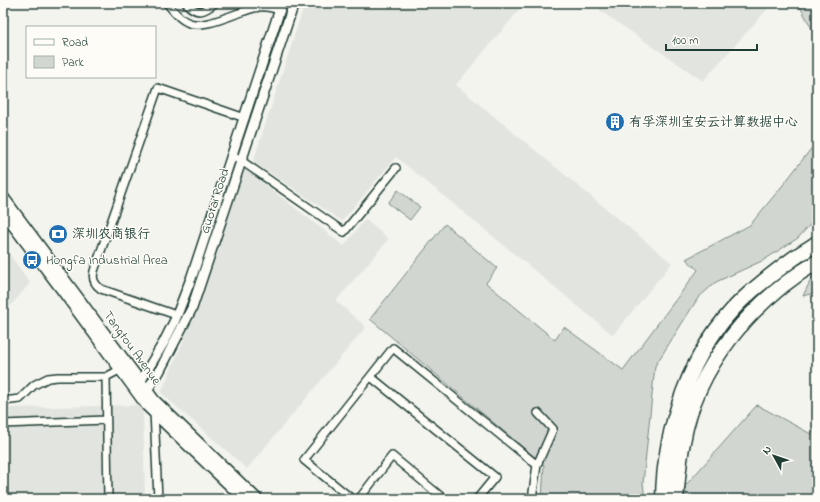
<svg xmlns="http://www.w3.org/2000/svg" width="820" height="502" font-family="'Indie Flower','LXGW WenKai TC',sans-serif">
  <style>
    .built { fill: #e2e5df }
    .green { fill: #d1d6d1; stroke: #788a82 }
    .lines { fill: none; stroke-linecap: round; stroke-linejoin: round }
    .minor-casing { stroke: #1f3d34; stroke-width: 10 }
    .tertiary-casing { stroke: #1f3d34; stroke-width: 12 }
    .secondary-casing { stroke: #1f3d34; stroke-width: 13 }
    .motorway-casing { stroke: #1f3d34; stroke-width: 17 }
    .minor { stroke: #fdfcf7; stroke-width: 7 }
    .tertiary { stroke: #fdfcf7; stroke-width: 9 }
    .secondary { stroke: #fdfcf7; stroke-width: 10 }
    .motorway { stroke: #fdfcf7; stroke-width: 14 }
    .labels { text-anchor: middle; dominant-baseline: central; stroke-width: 3; stroke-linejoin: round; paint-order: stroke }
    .poi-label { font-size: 13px; fill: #1f3d34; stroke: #fdfcf7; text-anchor: start }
    .street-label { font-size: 13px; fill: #1f3d34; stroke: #fdfcf7 }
  </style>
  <rect width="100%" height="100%" fill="#f4f4ef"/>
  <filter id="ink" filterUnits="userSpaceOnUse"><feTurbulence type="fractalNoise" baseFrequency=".025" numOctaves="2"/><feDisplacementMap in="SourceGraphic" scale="8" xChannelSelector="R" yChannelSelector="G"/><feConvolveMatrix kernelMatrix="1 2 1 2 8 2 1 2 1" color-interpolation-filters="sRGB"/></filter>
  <g filter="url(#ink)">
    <path class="built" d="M 305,3 L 525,3 L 456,85 L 672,263 L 613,335 L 396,157 L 342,221 L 253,162 Z
      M 606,3 L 773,3 L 703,81 L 599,10 Z
      M 245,169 L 344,246 L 365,219 L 389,239 L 336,301 L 366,327 L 247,469 L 161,393 L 199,304 Z
      M 3,245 L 30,283 L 3,315 Z
      M 143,405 L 145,499 L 3,499 L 3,408 Z"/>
    <path class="green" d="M 798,3 L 817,3 L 817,45 L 812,29 Z
      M 817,141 L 817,217 L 798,238 L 764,260 L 716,282 L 698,298 L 655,366 L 643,483 L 645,499 L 542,499 L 544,465 L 370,319 L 445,224 L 497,268 L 486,283 L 555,340 L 564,327 L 623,370 L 698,270 L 686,259 L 750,225 L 783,185 Z
      M 398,190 L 420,207 L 410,220 L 388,203 Z
      M 817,269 L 817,292 L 803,296 L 815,271 Z
      M 757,405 L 811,434 L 817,424 L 817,499 L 687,499 L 685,486 Z"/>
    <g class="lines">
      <g class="minor-casing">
        <path id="minor" d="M 3,3 L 5,3
          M 167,3 C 173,10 178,18 187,22 C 205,31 239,10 259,7 C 266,6 273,8 280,10
          M 186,3 C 197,15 204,12 215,3
          M 233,155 L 344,232 L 396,168
          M 176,315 L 101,289 C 94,284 92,279 94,271 L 158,88 L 245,118
          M 106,377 L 108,499
          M 371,377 L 495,477 L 477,499
          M 3,401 L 20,399 L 34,385 L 48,378 L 58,377 L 106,377 L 123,368
          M 154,411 L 158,499
          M 3,424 L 106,420
          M 352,499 L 304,460 L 393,348 L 537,465
          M 359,499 L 392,456 L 444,499
          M 532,499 L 537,465 L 553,429 L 538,413"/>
      </g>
      <g class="tertiary-casing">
        <path id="tertiary" d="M 136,385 L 140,382 L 164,342 L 175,320 L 192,276 L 282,3
          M 143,396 L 159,372 L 192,308 L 294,3"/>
      </g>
      <g class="secondary-casing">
        <path id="secondary" d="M 3,197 L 154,400 L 257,499
          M 3,212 L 62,290 L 147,406 L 244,499"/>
      </g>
      <g class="motorway-casing">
        <path id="motorway" d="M 663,499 C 664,429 690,350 742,300 C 758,285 776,271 794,258 C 801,253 810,248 817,243
          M 676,499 C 678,480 679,461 683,442 C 696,366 752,301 817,262"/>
      </g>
      <use href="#minor" class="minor"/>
      <use href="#tertiary" class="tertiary"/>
      <use href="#secondary" class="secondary"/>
      <use href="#motorway" class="motorway"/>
    </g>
  </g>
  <defs>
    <g id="building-disc" transform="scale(1)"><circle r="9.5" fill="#1f6fb2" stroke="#fdfcf7"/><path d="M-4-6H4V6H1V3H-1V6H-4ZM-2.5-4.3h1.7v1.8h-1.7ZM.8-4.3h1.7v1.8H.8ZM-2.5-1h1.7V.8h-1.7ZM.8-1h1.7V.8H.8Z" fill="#fff"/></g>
    <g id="bank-disc" transform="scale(1)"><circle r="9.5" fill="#1f6fb2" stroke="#fdfcf7"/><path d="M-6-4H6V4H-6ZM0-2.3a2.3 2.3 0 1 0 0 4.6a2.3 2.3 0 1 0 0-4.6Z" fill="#fff"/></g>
    <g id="bus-disc" transform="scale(1)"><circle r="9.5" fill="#1f6fb2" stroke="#fdfcf7"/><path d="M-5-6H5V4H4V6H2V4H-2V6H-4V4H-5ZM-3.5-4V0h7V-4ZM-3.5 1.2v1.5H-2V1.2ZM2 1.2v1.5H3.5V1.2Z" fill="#fff"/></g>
  </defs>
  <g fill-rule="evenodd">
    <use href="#building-disc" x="615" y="122"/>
    <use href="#bank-disc" x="58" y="234"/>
    <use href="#bus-disc" x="32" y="260"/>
  </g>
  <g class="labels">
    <g class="poi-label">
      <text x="629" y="122">有孚深圳宝安云计算数据中心</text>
      <text x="72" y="234">深圳农商银行</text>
      <text x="46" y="260">Hongfa Industrial Area</text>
    </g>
    <g class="street-label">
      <text transform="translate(215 201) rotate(-72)">Guotai Road</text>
      <text transform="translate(132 348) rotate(54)">Tangtou Avenue</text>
    </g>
  </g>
  <rect width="820" height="502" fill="none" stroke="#fdfcf7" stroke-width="16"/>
  <rect x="8" y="8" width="804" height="486" fill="none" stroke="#1f3d34" stroke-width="1.5" filter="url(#ink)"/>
  <rect x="26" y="26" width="130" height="52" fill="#fdfcf7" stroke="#a4b0a9"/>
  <rect x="34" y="39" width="20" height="6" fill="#fdfcf7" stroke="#a4b0a9"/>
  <text x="62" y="46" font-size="12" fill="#1f3d34">Road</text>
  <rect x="34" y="56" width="20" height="12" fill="#d1d6d1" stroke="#a4b0a9"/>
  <text x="62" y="66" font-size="12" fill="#1f3d34">Park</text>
  <g transform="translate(774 456) rotate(310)" stroke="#fdfcf7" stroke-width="3" paint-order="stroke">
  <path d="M0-3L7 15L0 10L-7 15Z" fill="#1f3d34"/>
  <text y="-6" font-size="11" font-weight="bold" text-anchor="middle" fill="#1f3d34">N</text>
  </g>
  <path d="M666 44v6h91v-6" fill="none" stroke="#1f3d34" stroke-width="2"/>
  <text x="672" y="44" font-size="12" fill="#1f3d34" stroke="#fdfcf7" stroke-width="3" paint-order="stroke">100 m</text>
</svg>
